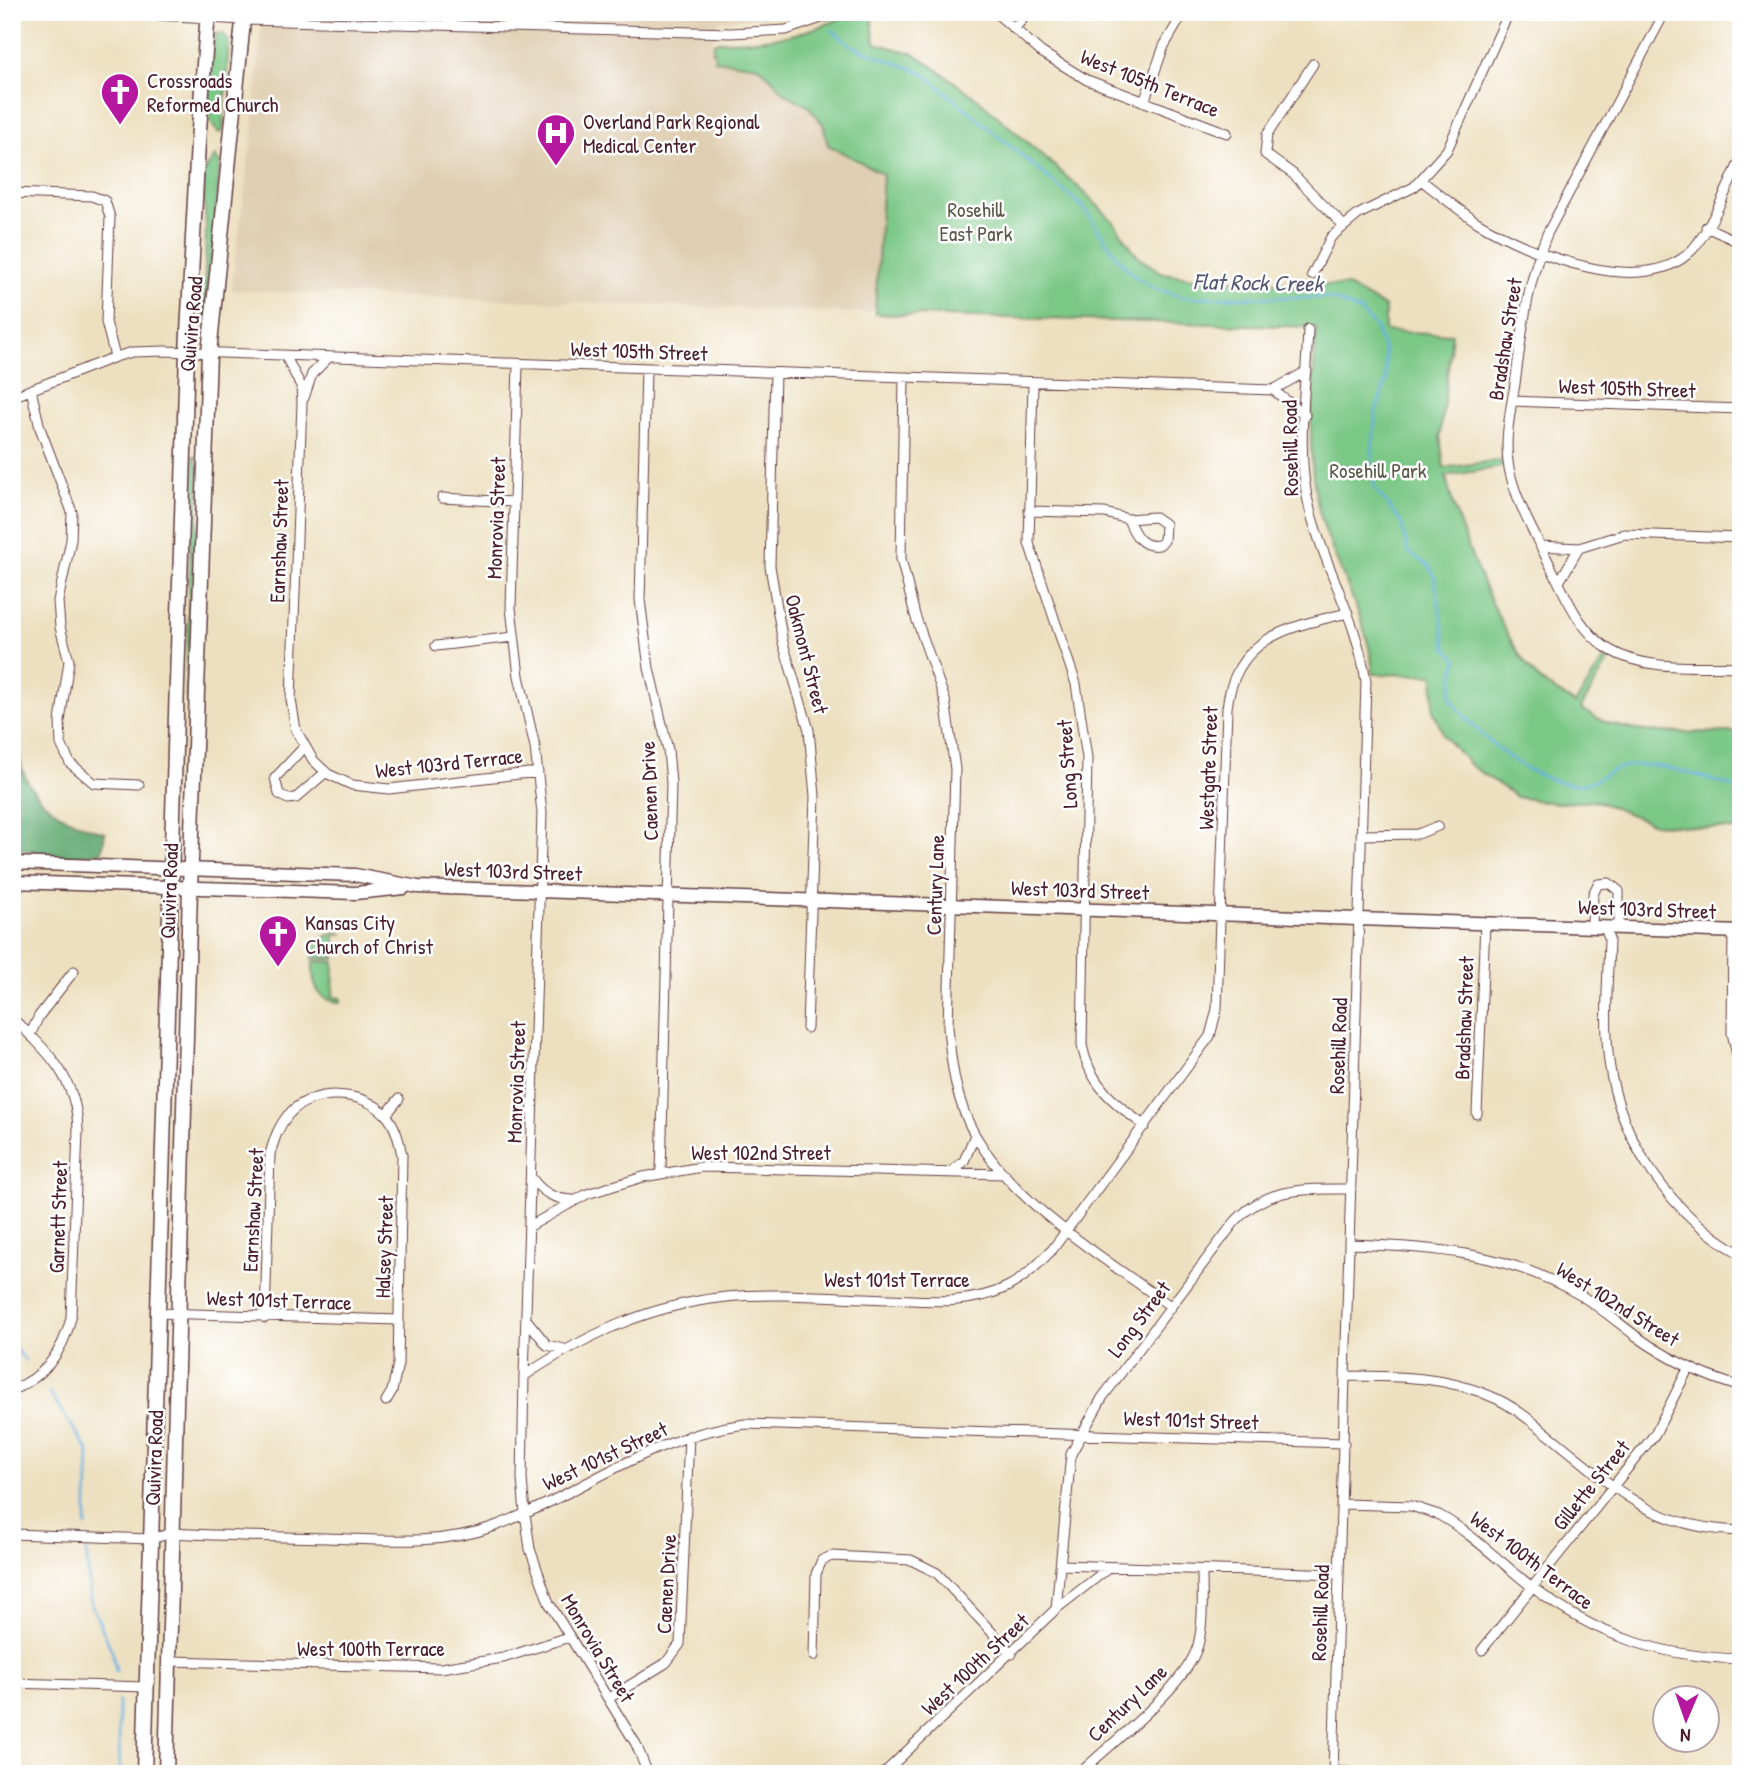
<svg xmlns="http://www.w3.org/2000/svg" width="1753" height="1786" font-family="'Patrick Hand',sans-serif">
  <style>
    .built { fill: #dfceb1 }
    .green { fill: #7cc887; stroke: #637459; stroke-width: 2 }
    .forest { fill: #65ac74; stroke: #586650; stroke-width: 2 }
    .lines { fill: none; stroke-linecap: round; stroke-linejoin: round }
    .stream { stroke: #66b0de; stroke-width: 2.5 }
    .minor-casing { stroke: #623c41; stroke-width: 11 }
    .secondary-casing { stroke: #623c41; stroke-width: 15 }
    .primary-casing { stroke: #623c41; stroke-width: 17 }
    .minor { stroke: #fff; stroke-width: 9 }
    .secondary { stroke: #fff; stroke-width: 12 }
    .primary { stroke: #fff; stroke-width: 14 }
    .labels { text-anchor: middle; dominant-baseline: central; stroke-width: 5; stroke-linejoin: round; paint-order: stroke }
    .poi-label { font-size: 21px; fill: #4a1f2b; stroke: #fff; text-anchor: start }
    .street-label { font-size: 21px; fill: #4a1f2b; stroke: #fff }
    .park-label { font-size: 21px; fill: #5c5a4b; stroke: #fff }
    .water-label { font-size: 23px; font-style: italic; fill: #555973; stroke: #fff }
  </style>
  <rect width="100%" height="100%" fill="#fff"/>
  <filter id="ink" filterUnits="userSpaceOnUse"><feTurbulence type="fractalNoise" baseFrequency=".0143" numOctaves="2"/><feDisplacementMap in="SourceGraphic" scale="14" xChannelSelector="R" yChannelSelector="G"/><feConvolveMatrix kernelMatrix="1 2 1 2 8 2 1 2 1" color-interpolation-filters="sRGB"/></filter>
  <filter id="wash" filterUnits="userSpaceOnUse"><feTurbulence type="fractalNoise" baseFrequency=".00686" numOctaves="4" result="noise"/><feDisplacementMap in="SourceGraphic" scale="28" xChannelSelector="R" yChannelSelector="G"/><feGaussianBlur stdDeviation="1.57" result="paint"/><feColorMatrix in="noise" values="0 0 0 0 0 0 0 0 0 0 0 0 0 0 0 0 0 1.4 0 .05"/><feComposite in="paint" operator="in"/></filter>
  <g filter="url(#wash)">
    <rect width="100%" height="100%" fill="#ede0c0"/>
    <path class="built" d="M 262,12 L 804,12 L 794,16 L 718,21 L 712,51 L 729,60 L 759,66 L 786,94 L 809,107 L 823,124 L 826,137 L 834,147 L 854,163 L 885,173 L 877,296 L 874,307 L 866,313 L 231,290 L 254,122 Z"/>
    <path class="green" d="M 853,12 L 871,12 L 875,43 L 915,54 L 978,99 L 1085,193 L 1113,221 L 1139,258 L 1163,273 L 1200,279 L 1347,286 L 1385,307 L 1385,331 L 1452,334 L 1440,436 L 1444,468 L 1501,460 L 1502,467 L 1446,476 C 1454,522 1506,650 1540,680 C 1551,689 1564,696 1575,704 L 1607,654 L 1611,656 L 1581,708 C 1622,741 1690,731 1741,732 L 1741,830 L 1654,824 L 1597,801 L 1555,803 L 1517,797 L 1470,765 L 1444,736 L 1433,710 L 1434,675 L 1373,674 C 1369,616 1333,566 1319,510 C 1304,452 1314,387 1316,327 L 875,314 L 883,174 L 828,145 L 823,124 L 809,107 L 786,94 L 759,66 L 714,60 L 715,52 L 712,52 L 714,43 L 719,41 C 769,41 809,36 853,12 Z
      M 218,33 L 225,35 L 229,43 L 223,131 L 219,133 C 215,129 212,126 210,120 C 207,106 209,41 218,33 Z
      M 215,156 L 220,163 L 206,318 L 204,318 L 206,225 L 202,175 Z
      M 193,456 L 196,456 L 199,482 L 191,706 L 188,706 L 186,685 Z
      M 335,932 L 344,934 L 335,935 L 335,959 L 313,958 L 316,942 Z
      M 313,961 L 334,962 L 333,997 L 341,998 L 341,1002 C 315,1001 312,982 313,961 Z"/>
    <path class="forest" d="M 12,738 C 18,750 20,762 24,774 C 37,807 74,824 105,833 L 102,852 L 69,857 L 12,848 Z"/>
    <g class="lines">
      <path class="stream" d="M 832,30 L 852,46 L 923,73 L 1083,207 L 1119,260 L 1137,278 L 1156,289 L 1183,297 L 1330,298 L 1361,312 L 1376,328 L 1385,354 L 1386,381 L 1376,412 L 1372,449 L 1374,487 L 1402,524 L 1408,552 L 1429,566 L 1435,579 L 1446,647 L 1457,660 L 1450,697 C 1475,735 1535,788 1583,784 C 1598,783 1611,765 1637,765 C 1670,764 1709,780 1741,789
        M 12,1345 L 25,1360
        M 49,1392 L 89,1452 L 86,1526
        M 86,1549 L 91,1604 L 112,1651 L 116,1671
        M 118,1701 L 120,1774"/>
    </g>
  </g>
  <g filter="url(#ink)">
    <g class="lines">
      <g class="minor-casing">
        <path id="minor" d="M 104,12 L 244,20 L 731,33 L 786,30 L 839,12
          M 995,12 L 1041,52 L 1087,80 L 1227,133
          M 1665,12 L 1547,234 C 1527,283 1522,332 1515,384 C 1510,413 1503,444 1510,473 C 1519,509 1539,542 1555,575 C 1569,603 1582,633 1610,650 C 1647,672 1700,665 1741,667
          M 1014,29 L 1029,12
          M 1313,64 L 1267,135 L 1265,154 L 1293,174 L 1344,226
          M 1144,102 L 1164,46 L 1184,12
          M 1421,180 C 1439,194 1457,209 1477,222 C 1527,252 1644,302 1693,249 C 1712,227 1728,185 1741,159
          M 12,193 L 92,196 L 105,201 L 110,217 L 106,322 L 115,357
          M 1706,227 L 1741,243
          M 1312,275 L 1331,237 L 1359,214 L 1414,187 L 1447,150 L 1509,12
          M 1308,329 C 1306,388 1295,453 1310,510 C 1325,569 1358,621 1366,682 L 1333,1774
          M 286,357 L 301,386 L 302,403 L 291,700 L 296,730 L 313,760 L 328,774 L 352,785 L 389,789 L 538,772
          M 518,364 L 511,608 L 519,676 L 535,747 L 542,813 L 524,1376 L 522,1479 L 525,1513 L 530,1549 L 549,1603 L 636,1744 L 648,1774
          M 646,369 L 640,600 L 649,668 L 668,750 L 671,783 L 661,1173
          M 775,373 L 770,566 L 783,643 L 809,730 L 815,796 L 807,1028
          M 904,378 L 901,559 L 915,615 L 945,700 L 955,769 L 948,1027 C 951,1064 956,1102 975,1135 C 1016,1206 1105,1258 1170,1306
          M 1033,382 L 1029,543 L 1076,684 L 1087,758 L 1082,1045 C 1089,1084 1115,1104 1145,1126
          M 31,390 L 40,428 L 72,512 L 71,540 L 58,601 L 60,627 L 69,661 L 60,721 L 61,744 L 70,763 L 94,783 L 139,785
          M 1273,390 L 1305,415
          M 12,397 L 115,357 L 133,352 L 165,351 L 1273,390 L 1307,371
          M 304,398 L 312,374 L 328,358
          M 1512,401 L 1741,409
          M 442,498 L 513,502
          M 1029,511 L 1105,513 L 1128,519 L 1155,517 L 1165,524 L 1164,541 L 1159,545 C 1141,548 1134,534 1128,519
          M 1541,546 L 1579,548 L 1624,534 L 1741,538
          M 1559,582 L 1579,548
          M 436,646 L 514,637
          M 304,747 L 275,778 L 279,794 L 288,799 L 296,798 L 326,772
          M 1361,835 L 1418,834 L 1438,826
          M 1592,926 L 1593,894 L 1598,884 L 1609,883 L 1619,891 L 1619,927
          M 1605,927 L 1609,939 C 1608,980 1604,1022 1609,1062 C 1620,1142 1671,1215 1741,1254
          M 1733,931 L 1732,1033 L 1741,1072
          M 12,1018 C 48,1051 77,1079 78,1130 L 71,1318 C 63,1351 46,1377 12,1390
          M 30,1035 L 39,1016 L 74,971
          M 1477,1114 L 1485,923
          M 386,1115 L 399,1099
          M 951,1172 L 964,1161 L 975,1135
          M 531,1177 C 542,1193 554,1199 573,1200
          M 530,1226 L 587,1194 L 643,1177 L 702,1167 L 1005,1174
          M 1350,1244 C 1435,1247 1505,1252 1580,1295 C 1600,1307 1617,1322 1636,1336 C 1668,1359 1703,1376 1741,1387
          M 157,1313 L 399,1320
          M 265,1318 L 270,1154 C 274,1140 278,1127 288,1115 C 311,1088 362,1089 386,1115 C 396,1126 399,1141 402,1155 L 398,1364 L 392,1391 L 386,1401
          M 526,1319 L 547,1345 L 564,1349
          M 524,1376 C 587,1334 650,1305 726,1297 C 780,1292 837,1298 891,1299 C 931,1301 970,1305 1007,1287 C 1025,1278 1038,1264 1052,1250 L 1210,1036 L 1217,1009 L 1227,708 C 1235,637 1288,627 1348,613
          M 1345,1376 C 1398,1376 1449,1376 1497,1399 C 1518,1409 1536,1425 1554,1439 C 1619,1491 1652,1528 1741,1531
          M 1342,1504 L 1411,1506 L 1439,1515 C 1473,1534 1501,1563 1532,1587 C 1595,1636 1662,1657 1741,1659
          M 12,1534 L 151,1539 L 172,1533 C 224,1536 275,1537 327,1538 C 382,1540 441,1546 495,1526 C 584,1493 646,1437 745,1424 L 1344,1443
          M 1061,1565 L 1339,1574
          M 1056,1609 L 1110,1567
          M 1482,1650 L 1655,1434 L 1689,1367
          M 814,1656 L 816,1574 L 822,1560 L 832,1556 L 911,1560 L 937,1573 L 1012,1654
          M 169,1661 L 441,1668 L 503,1658 L 569,1637
          M 12,1683 L 146,1687
          M 609,1698 L 666,1663 L 680,1644 L 689,1436
          M 1333,1771 L 1371,1774
          M 883,1774 L 1056,1609 L 1071,1454 L 1102,1398 L 1233,1224 C 1265,1186 1305,1189 1351,1189
          M 1079,1774 C 1111,1743 1187,1686 1198,1645 C 1204,1622 1202,1594 1202,1570"/>
      </g>
      <g class="secondary-casing">
        <path id="secondary" d="M 12,863 L 355,875 L 418,887 L 1741,932
          M 12,882 L 355,893 L 404,888"/>
      </g>
      <g class="primary-casing">
        <path id="primary" d="M 144,1774 L 187,352 L 198,142 L 208,12
          M 166,1774 L 190,888 L 209,353 L 244,12"/>
      </g>
      <use href="#minor" class="minor"/>
      <use href="#secondary" class="secondary"/>
      <use href="#primary" class="primary"/>
    </g>
  </g>
  <defs>
    <g id="church-pin" transform="scale(2.0125)"><path d="M0 17L-7.5 6A9.5 9.5 0 1 1 7.5 6Z" fill="#b5179e" stroke="#fff"/><path d="M-1.2-6h2.4v3.5h3.3v2.4h-3.3V6h-2.4V-.1h-3.3v-2.4h3.3Z" fill="#fff"/></g>
    <g id="hospital-pin" transform="scale(2.0125)"><path d="M0 17L-7.5 6A9.5 9.5 0 1 1 7.5 6Z" fill="#b5179e" stroke="#fff"/><path d="M-5-5h3v3.5h4V-5h3V5h-3V1.5h-4V5h-3Z" fill="#fff"/></g>
  </defs>
  <g fill-rule="evenodd">
    <use href="#church-pin" x="120" y="92"/>
    <use href="#hospital-pin" x="556" y="133"/>
    <use href="#church-pin" x="278" y="934"/>
  </g>
  <g class="labels">
    <g class="poi-label">
      <text x="147" y="80">Crossroads<tspan x="147" dy="24">Reformed Church</tspan></text>
      <text x="583" y="121">Overland Park Regional<tspan x="583" dy="24">Medical Center</tspan></text>
      <text x="305" y="922">Kansas City<tspan x="305" dy="24">Church of Christ</tspan></text>
    </g>
    <g class="street-label">
      <text transform="translate(1150 83) rotate(22)">West 105th Terrace</text>
      <text transform="translate(191 324) rotate(-85)">Quivira Road</text>
      <text transform="translate(1505 339) rotate(-81)">Bradshaw Street</text>
      <text transform="translate(639 351) rotate(2)">West 105th Street</text>
      <text transform="translate(1627 388) rotate(2)">West 105th Street</text>
      <text transform="translate(1290 448) rotate(-91)">Rosehill Road</text>
      <text transform="translate(496 518) rotate(-88)">Monrovia Street</text>
      <text transform="translate(279 541) rotate(-88)">Earnshaw Street</text>
      <text transform="translate(807 654) rotate(76)">Oakmont Street</text>
      <text transform="translate(449 763) rotate(-6)">West 103rd Terrace</text>
      <text transform="translate(1067 764) rotate(-94)">Long Street</text>
      <text transform="translate(1208 768) rotate(-88)">Westgate Street</text>
      <text transform="translate(649 791) rotate(-92)">Caenen Drive</text>
      <text transform="translate(513 871) rotate(2)">West 103rd Street</text>
      <text transform="translate(935 885) rotate(-88)">Century Lane</text>
      <text transform="translate(1080 890) rotate(2)">West 103rd Street</text>
      <text transform="translate(169 891) rotate(-88)">Quivira Road</text>
      <text transform="translate(1647 909) rotate(2)">West 103rd Street</text>
      <text transform="translate(1464 1018) rotate(-88)">Bradshaw Street</text>
      <text transform="translate(1338 1046) rotate(-88)">Rosehill Road</text>
      <text transform="translate(516 1082) rotate(-88)">Monrovia Street</text>
      <text x="761" y="1152">West 102nd Street</text>
      <text transform="translate(253 1210) rotate(-87)">Earnshaw Street</text>
      <text transform="translate(58 1217) rotate(-88)">Garnett Street</text>
      <text transform="translate(384 1247) rotate(-88)">Halsey Street</text>
      <text x="897" y="1279">West 101st Terrace</text>
      <text transform="translate(279 1300) rotate(2)">West 101st Terrace</text>
      <text transform="translate(1618 1304) rotate(32)">West 102nd Street</text>
      <text transform="translate(1139 1319) rotate(-53)">Long Street</text>
      <text transform="translate(1191 1420) rotate(2)">West 101st Street</text>
      <text transform="translate(605 1456) rotate(-25)">West 101st Street</text>
      <text transform="translate(154 1458) rotate(-88)">Quivira Road</text>
      <text transform="translate(1591 1485) rotate(-51)">Gillette Street</text>
      <text transform="translate(1532 1560) rotate(37)">West 100th Terrace</text>
      <text transform="translate(666 1584) rotate(-87)">Caenen Drive</text>
      <text transform="translate(1320 1613) rotate(-88)">Rosehill Road</text>
      <text x="371" y="1648">West 100th Terrace</text>
      <text transform="translate(598 1648) rotate(59)">Monrovia Street</text>
      <text transform="translate(975 1664) rotate(-43)">West 100th Street</text>
      <text transform="translate(1127 1703) rotate(-44)">Century Lane</text>
    </g>
    <g class="park-label">
      <text x="976" y="209">Rosehill<tspan x="976" dy="24">East Park</tspan></text>
      <text x="1378" y="470">Rosehill Park</text>
    </g>
    <g class="water-label">
      <text transform="translate(1258 282) rotate(1)">Flat Rock Creek</text>
    </g>
  </g>
  <rect width="1753" height="1786" fill="none" stroke="#fff" stroke-width="42"/>
  <g transform="translate(1686 1719) rotate(182)"><circle r="33" fill="#ffffff" stroke="#b7a5aa" stroke-width="2"/>
  <path d="M0-5L12 26L0 18L-12 26Z" fill="#b5179e"/>
  <text y="-10" font-size="19" font-weight="bold" text-anchor="middle" fill="#4a1f2b">N</text>
  </g>
</svg>
